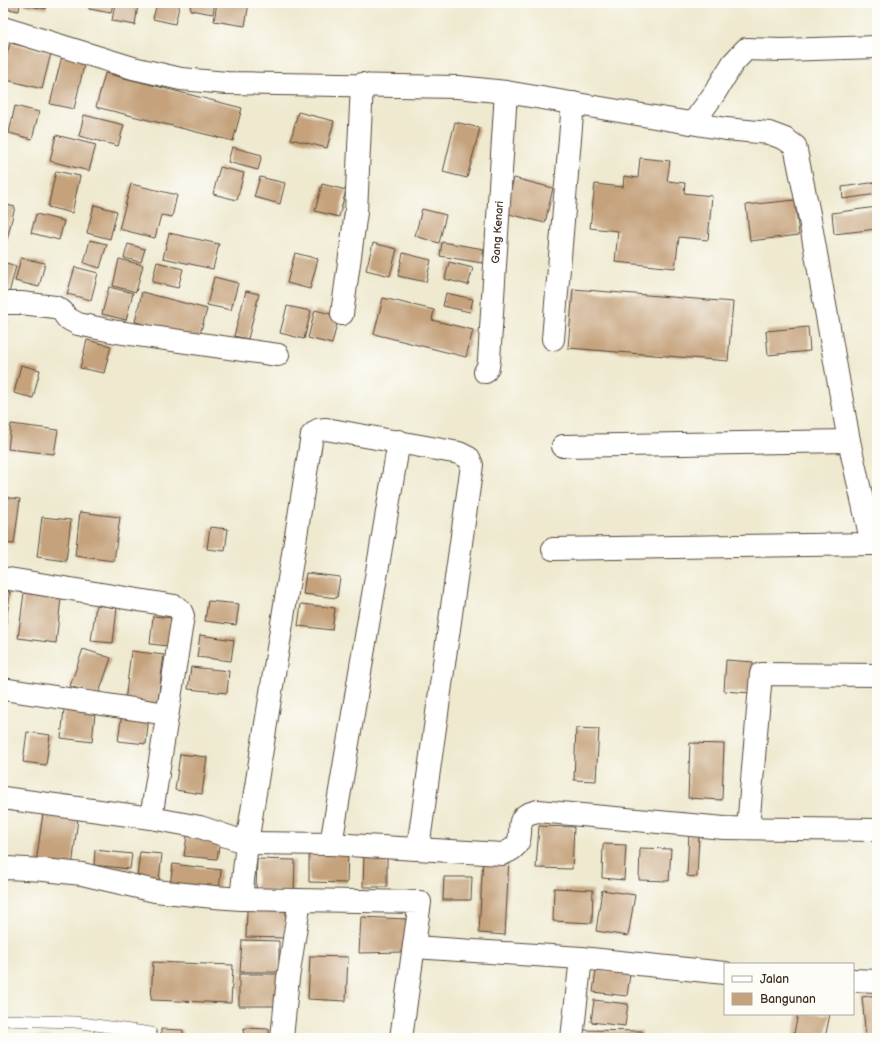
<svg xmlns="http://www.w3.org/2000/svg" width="880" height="1041" font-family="'Balsamiq Sans',sans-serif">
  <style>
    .building { fill: #c5a27c }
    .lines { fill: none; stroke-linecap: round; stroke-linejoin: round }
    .service-casing { stroke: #564739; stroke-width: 12 }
    .minor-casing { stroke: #564739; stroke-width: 24 }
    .service { stroke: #fff; stroke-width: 11 }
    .minor { stroke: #fff; stroke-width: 22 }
    .labels { text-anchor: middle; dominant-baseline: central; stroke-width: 3.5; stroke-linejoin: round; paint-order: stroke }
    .street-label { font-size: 11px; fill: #3b2a1e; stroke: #fdfcf7 }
  </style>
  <rect width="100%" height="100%" fill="#fdfcf7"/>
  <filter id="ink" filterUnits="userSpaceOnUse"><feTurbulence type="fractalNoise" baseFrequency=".025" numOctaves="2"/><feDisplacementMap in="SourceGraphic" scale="8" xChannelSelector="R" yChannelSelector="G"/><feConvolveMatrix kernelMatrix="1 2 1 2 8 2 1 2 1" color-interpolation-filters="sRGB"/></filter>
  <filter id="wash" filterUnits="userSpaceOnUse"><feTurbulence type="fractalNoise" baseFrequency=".012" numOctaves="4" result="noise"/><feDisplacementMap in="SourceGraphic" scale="16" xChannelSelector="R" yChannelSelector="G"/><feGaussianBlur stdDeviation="0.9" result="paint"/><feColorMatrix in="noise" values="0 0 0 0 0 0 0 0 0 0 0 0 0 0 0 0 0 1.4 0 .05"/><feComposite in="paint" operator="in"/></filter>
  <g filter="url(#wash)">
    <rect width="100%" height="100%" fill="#eee9cf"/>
    <g id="blocks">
      <path class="building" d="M 3,3 L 20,3 L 19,11 L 3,8 Z
        M 24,3 L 47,3 L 46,9 L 24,5 Z
        M 90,3 L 113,3 L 111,13 L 89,9 Z
        M 115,3 L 138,5 L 135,25 L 112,21 Z
        M 157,3 L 180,3 L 175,24 L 153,19 Z
        M 191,3 L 215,3 L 213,14 L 190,10 Z
        M 217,3 L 249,3 L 245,26 L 214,21 Z
        M 10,43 L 51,53 L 42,89 L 3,79 L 3,70 Z
        M 62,56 L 85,61 L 74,109 L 50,104 Z
        M 105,73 L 242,108 L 233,141 L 96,107 Z
        M 15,106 L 39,112 L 32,139 L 9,133 Z
        M 298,112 L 334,121 L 327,148 L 291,139 Z
        M 84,115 L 124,125 L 118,146 L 79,136 Z
        M 455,122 L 480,128 L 467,178 L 443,172 Z
        M 56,135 L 96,145 L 89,171 L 50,161 Z
        M 232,147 L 262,155 L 258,170 L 228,162 Z
        M 640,158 L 670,161 L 667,181 L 685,183 L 684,193 L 712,196 L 708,240 L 679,237 L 675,268 L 615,262 L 618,231 L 590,228 L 595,184 L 623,187 L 624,176 L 638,178 Z
        M 220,167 L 244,173 L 237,200 L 213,194 Z
        M 56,171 L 80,176 L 72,213 L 48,207 Z
        M 260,177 L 285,183 L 280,204 L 254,197 Z
        M 514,178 L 553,188 L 545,223 L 505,213 Z
        M 877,182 L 877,194 L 843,199 L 842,187 Z
        M 131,184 L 177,195 L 172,217 L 161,215 L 155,238 L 119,229 Z
        M 322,184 L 346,190 L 339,217 L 315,211 Z
        M 795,200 L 799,235 L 750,241 L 746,205 Z
        M 3,204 L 15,207 L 4,251 L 3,250 Z
        M 94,205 L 117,211 L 110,239 L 87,233 Z
        M 877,207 L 877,229 L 834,234 L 832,213 Z
        M 422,209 L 446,215 L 439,243 L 415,236 Z
        M 36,214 L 64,221 L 59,240 L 31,233 Z
        M 169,233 L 219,244 L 213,269 L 163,258 Z
        M 90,240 L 107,244 L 100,268 L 84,263 Z
        M 442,242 L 484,249 L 482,263 L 440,256 Z
        M 373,243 L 397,249 L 390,276 L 366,270 Z
        M 128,244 L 145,249 L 141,262 L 124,258 Z
        M 295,253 L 318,259 L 310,289 L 287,283 Z
        M 403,253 L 431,260 L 426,282 L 398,276 Z
        M 21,258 L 45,263 L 39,287 L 15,281 Z
        M 119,259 L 143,265 L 136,292 L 113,286 Z
        M 3,262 L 16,266 L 9,293 L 3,291 Z
        M 157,262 L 183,269 L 178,288 L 152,282 Z
        M 449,262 L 473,268 L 468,285 L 445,279 Z
        M 75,267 L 98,273 L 91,300 L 67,294 Z
        M 214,277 L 238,283 L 231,310 L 207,305 Z
        M 109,287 L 133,293 L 126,320 L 102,314 Z
        M 573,289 L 733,302 L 728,361 L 568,348 Z
        M 246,291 L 259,294 L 248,339 L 234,336 Z
        M 142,292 L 207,309 L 199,338 L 135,322 Z
        M 446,293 L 473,299 L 470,312 L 443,306 Z
        M 383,298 L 434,310 L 432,320 L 473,330 L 466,357 L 374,334 Z
        M 287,306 L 311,311 L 304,339 L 280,333 Z
        M 315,310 L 339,316 L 332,344 L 308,338 Z
        M 3,320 L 7,321 L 4,336 L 3,336 Z
        M 808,327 L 810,351 L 768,355 L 766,331 Z
        M 87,340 L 111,346 L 104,373 L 80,368 Z
        M 21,365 L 40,370 L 33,398 L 14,393 Z
        M 11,424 L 58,430 L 54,454 L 8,449 Z
        M 3,497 L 20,499 L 14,544 L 3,543 Z
        M 80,512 L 120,517 L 114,561 L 75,556 Z
        M 42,517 L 71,520 L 66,561 L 37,557 Z
        M 210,527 L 228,529 L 225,551 L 207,549 Z
        M 306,573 L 340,577 L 337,598 L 303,594 Z
        M 3,591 L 10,592 L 5,631 L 3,631 Z
        M 24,593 L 61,598 L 56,643 L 18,638 Z
        M 208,601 L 239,604 L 236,625 L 205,621 Z
        M 301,604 L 335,608 L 332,630 L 298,626 Z
        M 96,605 L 117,608 L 113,643 L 91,641 Z
        M 153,616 L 171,618 L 168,646 L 150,644 Z
        M 200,635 L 234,640 L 231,661 L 197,657 Z
        M 83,649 L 111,658 L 98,696 L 70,686 Z
        M 131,651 L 164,655 L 157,707 L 125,702 Z
        M 726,660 L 753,662 L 752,693 L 724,691 Z
        M 191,667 L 229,671 L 227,693 L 188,689 Z
        M 64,709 L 95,713 L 92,742 L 61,738 Z
        M 122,712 L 149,715 L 146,744 L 118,741 Z
        M 576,728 L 599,729 L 596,781 L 574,780 Z
        M 27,732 L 50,735 L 46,765 L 23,762 Z
        M 690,743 L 724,744 L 722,800 L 688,798 Z
        M 180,754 L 207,757 L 202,794 L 175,790 Z
        M 44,806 L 79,810 L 72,867 L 36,863 Z
        M 539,826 L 574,827 L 572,869 L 536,868 Z
        M 689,833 L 699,834 L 697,877 L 687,876 Z
        M 187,836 L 220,840 L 217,859 L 184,856 Z
        M 603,844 L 626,845 L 624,880 L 602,878 Z
        M 640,848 L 671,849 L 669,881 L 639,880 Z
        M 95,850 L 132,854 L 130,869 L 94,865 Z
        M 309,851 L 348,852 L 347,883 L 309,882 Z
        M 140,852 L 162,854 L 159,880 L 137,877 Z
        M 364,853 L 387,853 L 387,887 L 363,887 Z
        M 483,857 L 509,858 L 505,935 L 479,933 Z
        M 257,859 L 295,860 L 294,892 L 256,891 Z
        M 173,864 L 221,870 L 219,891 L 170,885 Z
        M 444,877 L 472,877 L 471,900 L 443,900 Z
        M 554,888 L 593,890 L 592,923 L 553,921 Z
        M 602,890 L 635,895 L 628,936 L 596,931 Z
        M 247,910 L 286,911 L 285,938 L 246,937 Z
        M 361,917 L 406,919 L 405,952 L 359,953 Z
        M 242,940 L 279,941 L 279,972 L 240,972 Z
        M 310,956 L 348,957 L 346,1001 L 308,999 Z
        M 153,962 L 233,965 L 231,1003 L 151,1000 Z
        M 596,970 L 630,974 L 627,996 L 593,992 Z
        M 239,974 L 278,974 L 277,1006 L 239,1006 Z
        M 877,995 L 877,1038 L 866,1038 L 862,997 Z
        M 594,1000 L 628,1004 L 625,1026 L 591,1022 Z
        M 798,1014 L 830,1014 L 825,1038 L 793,1038 Z
        M 244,1028 L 269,1029 L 269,1038 L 243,1038 Z
        M 161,1029 L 183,1030 L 183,1038 L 161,1038 Z
        M 583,1030 L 642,1031 L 642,1038 L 583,1038 Z
        M 13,1035 L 50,1036 L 50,1038 L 12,1038 Z"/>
    </g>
  </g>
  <g filter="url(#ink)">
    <use href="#blocks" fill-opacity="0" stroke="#564739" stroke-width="1"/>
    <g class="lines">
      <g class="service-casing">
        <path id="service" d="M 3,1020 L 75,1022 L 151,1033"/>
      </g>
      <g class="minor-casing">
        <g id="minor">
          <path d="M 3,28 L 133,68 L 181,79 L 227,83 L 458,87 L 506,92 L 726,129 L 769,133 L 785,139 L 795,146 L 809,214 L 849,441 L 872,544 L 553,549"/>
          <path d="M 693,123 L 714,94 L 733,63 L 746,49 L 782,50 L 877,47"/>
          <path d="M 3,303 L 21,303 L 55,307 L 62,311 L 67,318 L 78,324 L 117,332 L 278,355"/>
          <path d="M 342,314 L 356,212 L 362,84"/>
          <path d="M 553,339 L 573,103"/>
          <path id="s1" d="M 485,372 L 488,367 L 489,360 L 506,92"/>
          <path d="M 563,446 L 849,441"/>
          <path d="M 3,578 L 175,606 L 181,611 L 183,616 L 151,818"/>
          <path d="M 3,689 L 167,714"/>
          <path d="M 3,798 L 151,818 L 200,827 L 247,843 L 331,844 L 502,854 C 532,844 512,824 526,815 C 529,813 534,812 538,811 L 724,828 L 877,830"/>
          <path d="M 748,828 L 761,674 L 877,675"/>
          <path d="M 331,844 L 399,441"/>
          <path d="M 3,869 L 7,868 L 44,870 L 82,874 L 155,891 L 214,897 L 241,899 L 420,902 L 401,1038"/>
          <path d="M 241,899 L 247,843 L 312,435 L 318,430 L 326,429 L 459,453 L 469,458 L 472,465 L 418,848"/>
          <path d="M 414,947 L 581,958 L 725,973"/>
          <path d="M 853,980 L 877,981"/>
          <path d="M 282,1038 L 288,978 L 300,900"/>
          <path d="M 572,1038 L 581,958"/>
        </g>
      </g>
      <use href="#service" class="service"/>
      <use href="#minor" class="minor"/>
    </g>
  </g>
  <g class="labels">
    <g class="street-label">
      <text stroke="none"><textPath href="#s1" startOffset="141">Gang Kenari</textPath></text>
    </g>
  </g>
  <rect width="880" height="1041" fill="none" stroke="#fdfcf7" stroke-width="16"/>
  <rect x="724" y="963" width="130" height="52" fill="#fdfcf7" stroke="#afa8a0"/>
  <rect x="732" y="976" width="20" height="6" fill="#ffffff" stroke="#afa8a0"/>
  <text x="760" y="983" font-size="12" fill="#3b2a1e">Jalan</text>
  <rect x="732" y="993" width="20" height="12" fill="#c5a27c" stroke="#afa8a0"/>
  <text x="760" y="1003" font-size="12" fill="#3b2a1e">Bangunan</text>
</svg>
